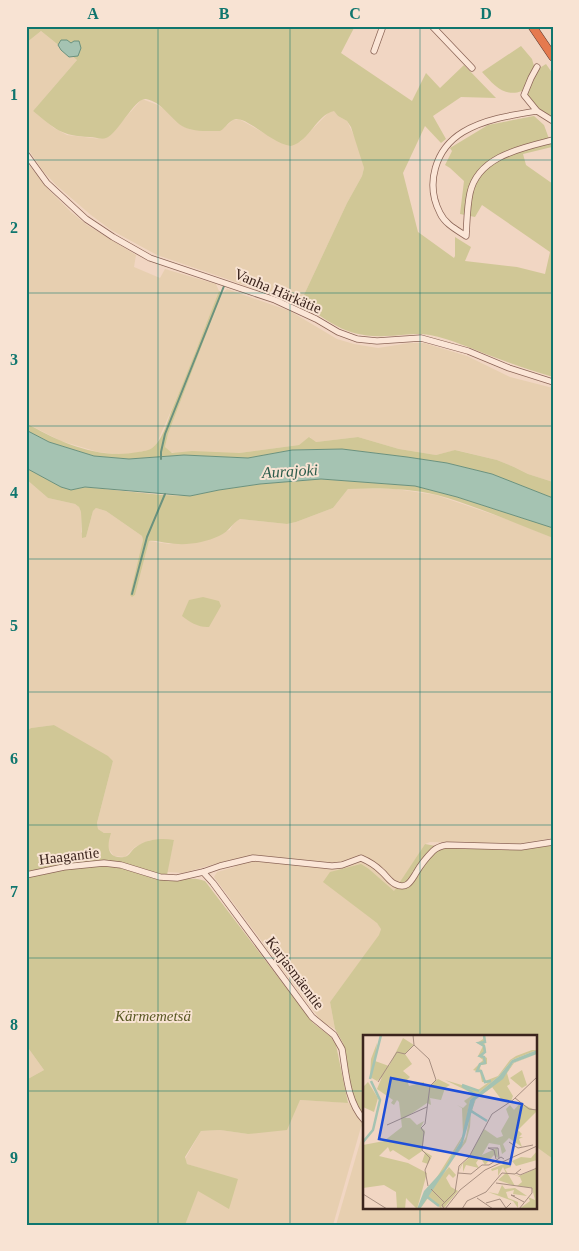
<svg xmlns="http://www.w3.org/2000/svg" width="579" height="1251" font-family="Georgia,serif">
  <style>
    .farmland { fill: #e7cfb0 }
    .green { fill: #d0c796 }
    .water { fill: #a5c3b2; stroke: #6b927e }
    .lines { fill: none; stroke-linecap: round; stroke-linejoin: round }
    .stream { stroke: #6b927e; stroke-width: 2 }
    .minor-casing { stroke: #8c6658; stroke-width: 7 }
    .highway-casing { stroke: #5a362d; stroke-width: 9 }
    .minor { stroke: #fbe6d7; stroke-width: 5.5 }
    .highway { stroke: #e57a4f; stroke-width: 8 }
    .grid { fill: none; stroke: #0f766e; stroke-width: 1; stroke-opacity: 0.55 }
    .labels { text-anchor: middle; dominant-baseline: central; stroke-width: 4; stroke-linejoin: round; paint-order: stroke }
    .street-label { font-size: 15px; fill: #3b241d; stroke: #f8e3d3 }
    .park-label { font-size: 15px; font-style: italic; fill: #595823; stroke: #f8e3d3 }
    .water-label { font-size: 16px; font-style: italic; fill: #2c5c4c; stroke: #f8e3d3 }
    .inset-river { fill: none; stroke: #a5c3b2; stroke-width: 2.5 }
    .inset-road { fill: none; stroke: #a88f81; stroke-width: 1 }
    .view { fill: #1d4ed8; fill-opacity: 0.15; stroke: #1d4ed8; stroke-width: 2.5 }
    .inset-edge { fill: none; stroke: #3b241d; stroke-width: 2.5 }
    .neatline { fill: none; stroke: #0f766e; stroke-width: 2 }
    .grid-label { font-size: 16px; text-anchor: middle; font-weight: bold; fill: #0f766e }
  </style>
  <rect width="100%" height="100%" fill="#f1d6c3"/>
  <path class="farmland" d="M 41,31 L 77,60 L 33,111 L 54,128 L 67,135 L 101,139 L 109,136 L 142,99 L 158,105 L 170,113 L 181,125 L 189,129 L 215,131 L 224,128 L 233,120 L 239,119 L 264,133 L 300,142 L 329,112 L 334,110 L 338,116 L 347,121 L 357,142 L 364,168 L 362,176 L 347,203 L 303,297 L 299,300 L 296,302 L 291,301 L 157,255 L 111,230 L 91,215 L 56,185 L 43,171 L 26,146 L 26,43 Z
    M 26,161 L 49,190 L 71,212 L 87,225 L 136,255 L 134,267 L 160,278 L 165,269 L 216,284 L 219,291 L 185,379 L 156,445 L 149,450 L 125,455 L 98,452 L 61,441 L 26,423 Z
    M 227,289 L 290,311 L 337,339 L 354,344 L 378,348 L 409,343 L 424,343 L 467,356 L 510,377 L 553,388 L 553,482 L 528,474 L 514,467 L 497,460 L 456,450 L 436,455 L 399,449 L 358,437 L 316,442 L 313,442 L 310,437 L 299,445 L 239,453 L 175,453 L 169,452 L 165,447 L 168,434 L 222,293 Z
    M 26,479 L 48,498 L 75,504 L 79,507 L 81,512 L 81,532 L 86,537 L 93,511 L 96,508 L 106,511 L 142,536 L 143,540 L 132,597 L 135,595 L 149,541 L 169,544 L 230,530 L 234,522 L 240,519 L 287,524 L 296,522 L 333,508 L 348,489 L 396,489 L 436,495 L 515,522 L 553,538 L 553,838 L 519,844 L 430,842 L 425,844 L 394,892 L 369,869 L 377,923 L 381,928 L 380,935 L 330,1002 L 335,1029 L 322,1022 L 214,877 L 217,872 L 235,867 L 229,860 L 183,873 L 167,872 L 174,840 L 150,840 L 135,847 L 125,857 L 114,856 L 108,848 L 104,833 L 98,829 L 97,823 L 113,761 L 54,725 L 31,728 L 26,731 Z
    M 26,1045 L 44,1070 L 26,1080 Z
    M 299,1100 L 352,1103 L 364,1123 L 361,1127 L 333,1225 L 185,1225 L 197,1191 L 238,1180 L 187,1164 L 185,1159 L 201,1131 L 220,1130 L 248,1134 Z
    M 364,1129 L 364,1207 L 535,1207 L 535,1146 L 553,1159 L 553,1225 L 336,1225 Z"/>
  <path class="green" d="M 26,26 L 355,26 L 341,53 L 412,101 L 426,73 L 440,88 L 464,65 L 496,98 L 461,97 L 433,116 L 446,139 L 441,143 L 425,126 L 403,173 L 418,232 L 454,258 L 455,256 L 455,237 L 471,247 L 465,261 L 517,267 L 545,274 L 550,252 L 482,205 L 475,217 L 460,214 L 464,181 L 450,168 L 445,165 L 452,151 L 450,148 L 488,125 L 534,116 L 544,125 L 552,147 L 523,154 L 526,165 L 553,184 L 553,377 C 532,371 512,364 491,356 C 472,349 451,339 430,335 C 415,332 400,336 385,336 C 348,338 327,322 299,300 L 303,297 L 347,203 L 362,176 L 364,168 L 351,127 L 347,121 L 338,116 L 334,111 C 316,115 310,141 291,146 C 272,144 249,118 236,119 C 229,120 226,128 220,131 C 208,131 192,132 182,126 C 170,118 162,102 146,99 C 135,97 118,134 106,138 C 101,140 95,137 90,137 C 61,136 55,129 33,111 L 77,60 L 41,31 L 26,43 Z
    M 521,46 L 532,59 L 534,66 L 522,91 C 504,98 493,84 482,72 Z
    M 546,64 L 553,74 L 553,118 L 539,110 L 527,95 L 538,69 Z
    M 219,291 L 222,293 L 168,434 L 165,447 L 172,453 L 192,451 L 239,453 L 299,445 L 309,437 L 316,442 L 358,437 L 399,449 L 436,455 L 455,450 L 497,460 L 514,467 L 528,474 L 553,482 L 553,498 L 492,474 L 447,463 L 407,457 L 342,449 L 292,450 L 248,458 L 184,455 L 129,459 L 94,456 L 49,442 L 26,430 L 26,423 C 59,442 99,460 138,452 C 143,451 148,451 152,448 C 162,441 167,423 171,412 C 188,372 203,332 219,291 Z
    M 26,468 L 61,487 L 71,490 L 85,487 L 162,495 L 190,496 L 219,490 L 260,484 L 321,479 L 415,486 L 457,497 L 553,528 L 553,538 C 514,523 477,506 437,495 C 408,488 378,488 348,489 L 333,508 L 296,522 L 287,524 L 240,519 C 231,524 230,531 219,536 C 204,543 185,546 168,543 C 162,543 156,540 149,541 L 135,595 L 132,597 L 130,595 L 143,540 L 142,536 L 106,511 L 96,508 L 93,511 L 86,537 L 82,538 L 81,512 L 79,507 L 75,504 L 48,498 L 26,479 Z
    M 203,597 L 219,601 L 221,606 L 209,627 C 200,628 189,622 182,616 L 189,600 Z
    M 54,725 L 108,756 L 113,761 L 97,823 L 98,829 L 104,833 L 111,833 C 107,845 106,859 124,857 C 130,856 131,850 136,847 C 147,839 161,838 174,840 L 166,880 C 180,881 192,876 205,881 L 313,1023 L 331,1037 L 336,1045 L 348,1103 L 300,1100 L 287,1130 L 248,1134 L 220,1130 L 201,1131 L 185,1157 L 187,1164 L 238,1179 L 229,1209 L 198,1191 L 185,1225 L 26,1225 L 26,1080 L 44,1070 L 26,1045 L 26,731 L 31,728 Z
    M 425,844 L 446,848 L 521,850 L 553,845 L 553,1159 L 535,1146 L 535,1036 L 364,1036 L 364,1114 L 356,1105 L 353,1096 L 343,1043 L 335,1029 L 330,1002 L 379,935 L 381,929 L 377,923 L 323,882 L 330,872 L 361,864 L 369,869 L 394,891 Z"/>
  <path class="water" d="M 61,40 L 67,40 L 71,43 L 74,41 L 79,41 L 81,48 L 78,56 L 69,57 L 61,50 L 58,45 Z
    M 26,430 L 49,442 L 94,456 L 129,459 L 184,455 L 248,458 L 292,450 L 342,449 L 407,457 L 447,463 L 492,474 L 553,498 L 553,528 L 457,497 L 415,486 L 321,479 L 260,484 L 219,490 L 190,496 L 85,487 L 71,490 L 61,487 L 26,468 Z"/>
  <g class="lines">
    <path class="stream" d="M 161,459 L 161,452 L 165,434 L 224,286
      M 132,594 L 147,537 L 165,494"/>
    <g class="minor-casing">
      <path id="minor" d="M 432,26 L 472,68
        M 374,51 L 383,26
        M 537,67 L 531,78 L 524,95 L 537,111 L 553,121
        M 537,111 C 512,115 485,119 463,132 C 435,149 425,184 440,213 C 445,224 457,230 466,236 C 467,222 467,207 470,193 C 478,156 522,148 553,140
        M 26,154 L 47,183 L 86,219 L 113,237 L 150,258 L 275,300 L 316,319 L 338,332 L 357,339 L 377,341 L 421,338 L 468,351 L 509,368 L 553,382
        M 203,872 L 213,883 L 312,1017 L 334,1035 L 342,1049 C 346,1073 347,1101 364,1120
        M 26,875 L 64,867 L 104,863 L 121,865 L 160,877 L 177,878 L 203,872 L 220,866 L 253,858 L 332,866 L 342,865 L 361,858 C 368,861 375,865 381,871 C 386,875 389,881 395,884 C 407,890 411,881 416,873 C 420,866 427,857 433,851 C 437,847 441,846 447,845 L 521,847 L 553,842"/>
    </g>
    <g class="highway-casing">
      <path id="highway" d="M 532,26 L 553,57"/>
    </g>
    <use href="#minor" class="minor"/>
    <use href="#highway" class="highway"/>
  </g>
  <path class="grid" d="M 158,26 L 158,1225M 290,26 L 290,1225M 420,26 L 420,1036M 26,160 L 553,160M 26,293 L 553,293M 26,426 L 553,426M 26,559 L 553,559M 26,692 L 553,692M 26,825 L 553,825M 26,958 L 553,958M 26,1091 L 364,1091M 535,1091 L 553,1091M 420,1207 L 420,1225"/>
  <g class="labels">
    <g class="street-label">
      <text transform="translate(278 291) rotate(23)">Vanha Härkätie</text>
      <text transform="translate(69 856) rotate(-7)">Haagantie</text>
      <text transform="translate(295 973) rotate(53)">Karjasmäentie</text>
    </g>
    <g class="park-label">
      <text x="153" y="1016">Kärmemetsä</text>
    </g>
    <g class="water-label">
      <text transform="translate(290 471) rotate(-3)">Aurajoki</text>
    </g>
  </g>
  <g transform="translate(363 1035)">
    <rect width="174" height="174" fill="#f1d6c3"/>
    <path d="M 120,0 L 123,17 L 119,20 L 124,23 L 124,29 L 118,30 L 117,33 L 122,46 L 135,41 L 147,25 L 153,21 L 169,15 L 174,15 L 149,25 L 136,41 L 107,65 L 100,102 L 84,131 L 71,147 L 100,100 L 99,73 L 94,70 L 100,73 L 104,69 L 101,66 L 111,59 L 82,45 L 115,55 L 126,47 L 119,47 L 117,37 L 110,35 L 120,25 L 115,21 L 120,11 L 114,8 L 120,4 ZM 40,3 L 51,10 L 42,19 L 49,29 L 40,36 L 47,42 L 44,45 L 46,51 L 61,47 L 61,51 L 67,51 L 75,44 L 87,50 L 82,53 L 78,65 L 67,63 L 68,70 L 64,68 L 42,83 L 47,83 L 54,90 L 61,86 L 58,92 L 62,96 L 59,115 L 69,121 L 65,129 L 59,127 L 62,118 L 59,116 L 46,125 L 30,115 L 27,117 L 25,112 L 16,121 L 45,128 L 64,138 L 54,174 L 43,163 L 42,174 L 34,173 L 33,157 L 21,150 L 0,153 L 0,110 L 21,106 L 39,92 L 36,67 L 34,65 L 31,70 L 28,68 L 30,65 L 14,54 L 19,42 L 14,46 L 7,42 L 8,24 L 14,8 L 12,26 L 26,31 ZM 174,19 L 151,28 L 144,38 L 147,49 L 144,51 L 150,61 L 148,66 L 138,64 L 129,52 L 113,64 L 109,75 L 124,86 L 108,77 L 107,92 L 103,107 L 92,122 L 103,102 L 108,73 L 112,65 L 142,40 L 150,28 ZM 159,35 L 164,50 L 159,53 L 147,43 ZM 5,47 L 15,63 L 11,77 L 0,72 L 0,52 ZM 157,68 L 174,76 L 155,95 L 159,99 L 156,102 L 160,102 L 156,104 L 159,112 L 146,103 L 140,109 L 143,116 L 139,119 L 137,110 L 126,108 L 119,120 L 134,113 L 135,123 L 131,120 L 122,130 L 117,122 L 113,128 L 116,133 L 103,130 L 100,137 L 100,128 L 96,136 L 98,130 L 105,124 L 121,94 L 134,103 L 140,101 L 138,96 L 146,82 L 143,74 L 147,70 L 151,75 ZM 174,116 L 174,125 L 153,131 L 149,126 L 158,122 L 168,123 ZM 146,127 L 148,132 L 142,134 L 152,151 L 135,145 L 143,138 L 140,132 L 135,141 L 135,134 L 129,136 L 128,134 ZM 174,129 L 174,174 L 156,174 L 167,166 L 165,162 L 172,165 L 169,153 L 154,151 L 159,147 L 157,142 L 149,139 L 156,141 L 172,134 ZM 86,132 L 93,140 L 90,143 L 86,139 L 83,143 L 88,152 L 95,156 L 81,173 L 78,171 L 79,174 L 65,163 L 57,174 L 68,153 ZM 139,150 L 142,154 L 152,153 L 164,161 L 150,159 L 151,155 L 143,157 L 145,163 L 155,167 L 155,173 L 150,166 L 125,157 L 135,159 Z" fill="#d0c796"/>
    <path d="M 174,15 L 174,19 L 150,28 L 140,44 L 112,65 L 99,111 L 57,174 L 54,174 L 61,156 L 81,134 L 98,106 L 107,65 L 136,41 L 149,25 Z" fill="#a5c3b2"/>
    <path class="inset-river" d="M 121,0 L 122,7 L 116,8 L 121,11 L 122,17 L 117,21 L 121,22 L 122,28 L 117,29 L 114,36 L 118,36 L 122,47 L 128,46M 7,44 L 18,0M 99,50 L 116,56M 99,51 L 112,59M 108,76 L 124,86M 0,107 L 10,95 L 17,65 L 8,46M 63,161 L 76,171"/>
    <path class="inset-road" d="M 50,0 L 51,10 L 66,24 L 73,45 L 67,51 L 62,89 L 58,93 L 61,97 L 59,115 L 67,123 L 62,135 L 65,151M 15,47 L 34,17 L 42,19 L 51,10M 152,63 L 166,74 L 174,75M 24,90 L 64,72M 146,107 L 155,113 L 170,110M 125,113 L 135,113 L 136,123M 125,113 L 131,115 L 133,124M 95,138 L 108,139 L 119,130 L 126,130 L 138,122 L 141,124M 153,138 L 157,140 L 174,133M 133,148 L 169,153 L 169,158 L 156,174M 68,154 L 82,168M 0,159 L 24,174M 152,161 L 148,160 L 161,167M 114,163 L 130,174M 123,168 L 137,164 L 143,173 L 148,168M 81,174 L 79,170 L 92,157 L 96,131 L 106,122 L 129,79 L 150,65 L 174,42M 82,174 L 97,155 L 122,135 L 174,111M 99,174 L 104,166 L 123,157 L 139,138 L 152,139 L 158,134"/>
    <path class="view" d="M 28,43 L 159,69 L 147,129 L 16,104 Z"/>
    <rect width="174" height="174" class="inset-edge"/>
  </g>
  <rect width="579" height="1251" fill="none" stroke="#f8e3d3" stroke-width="55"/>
  <rect x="28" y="28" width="524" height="1196" class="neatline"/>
  <g class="grid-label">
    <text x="93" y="19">A</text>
    <text x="224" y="19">B</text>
    <text x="355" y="19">C</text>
    <text x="486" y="19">D</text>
    <text x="14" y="100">1</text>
    <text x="14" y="233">2</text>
    <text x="14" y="365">3</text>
    <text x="14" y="498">4</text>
    <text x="14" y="631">5</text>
    <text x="14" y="764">6</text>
    <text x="14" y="897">7</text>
    <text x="14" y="1030">8</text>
    <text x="14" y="1163">9</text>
  </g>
</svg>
